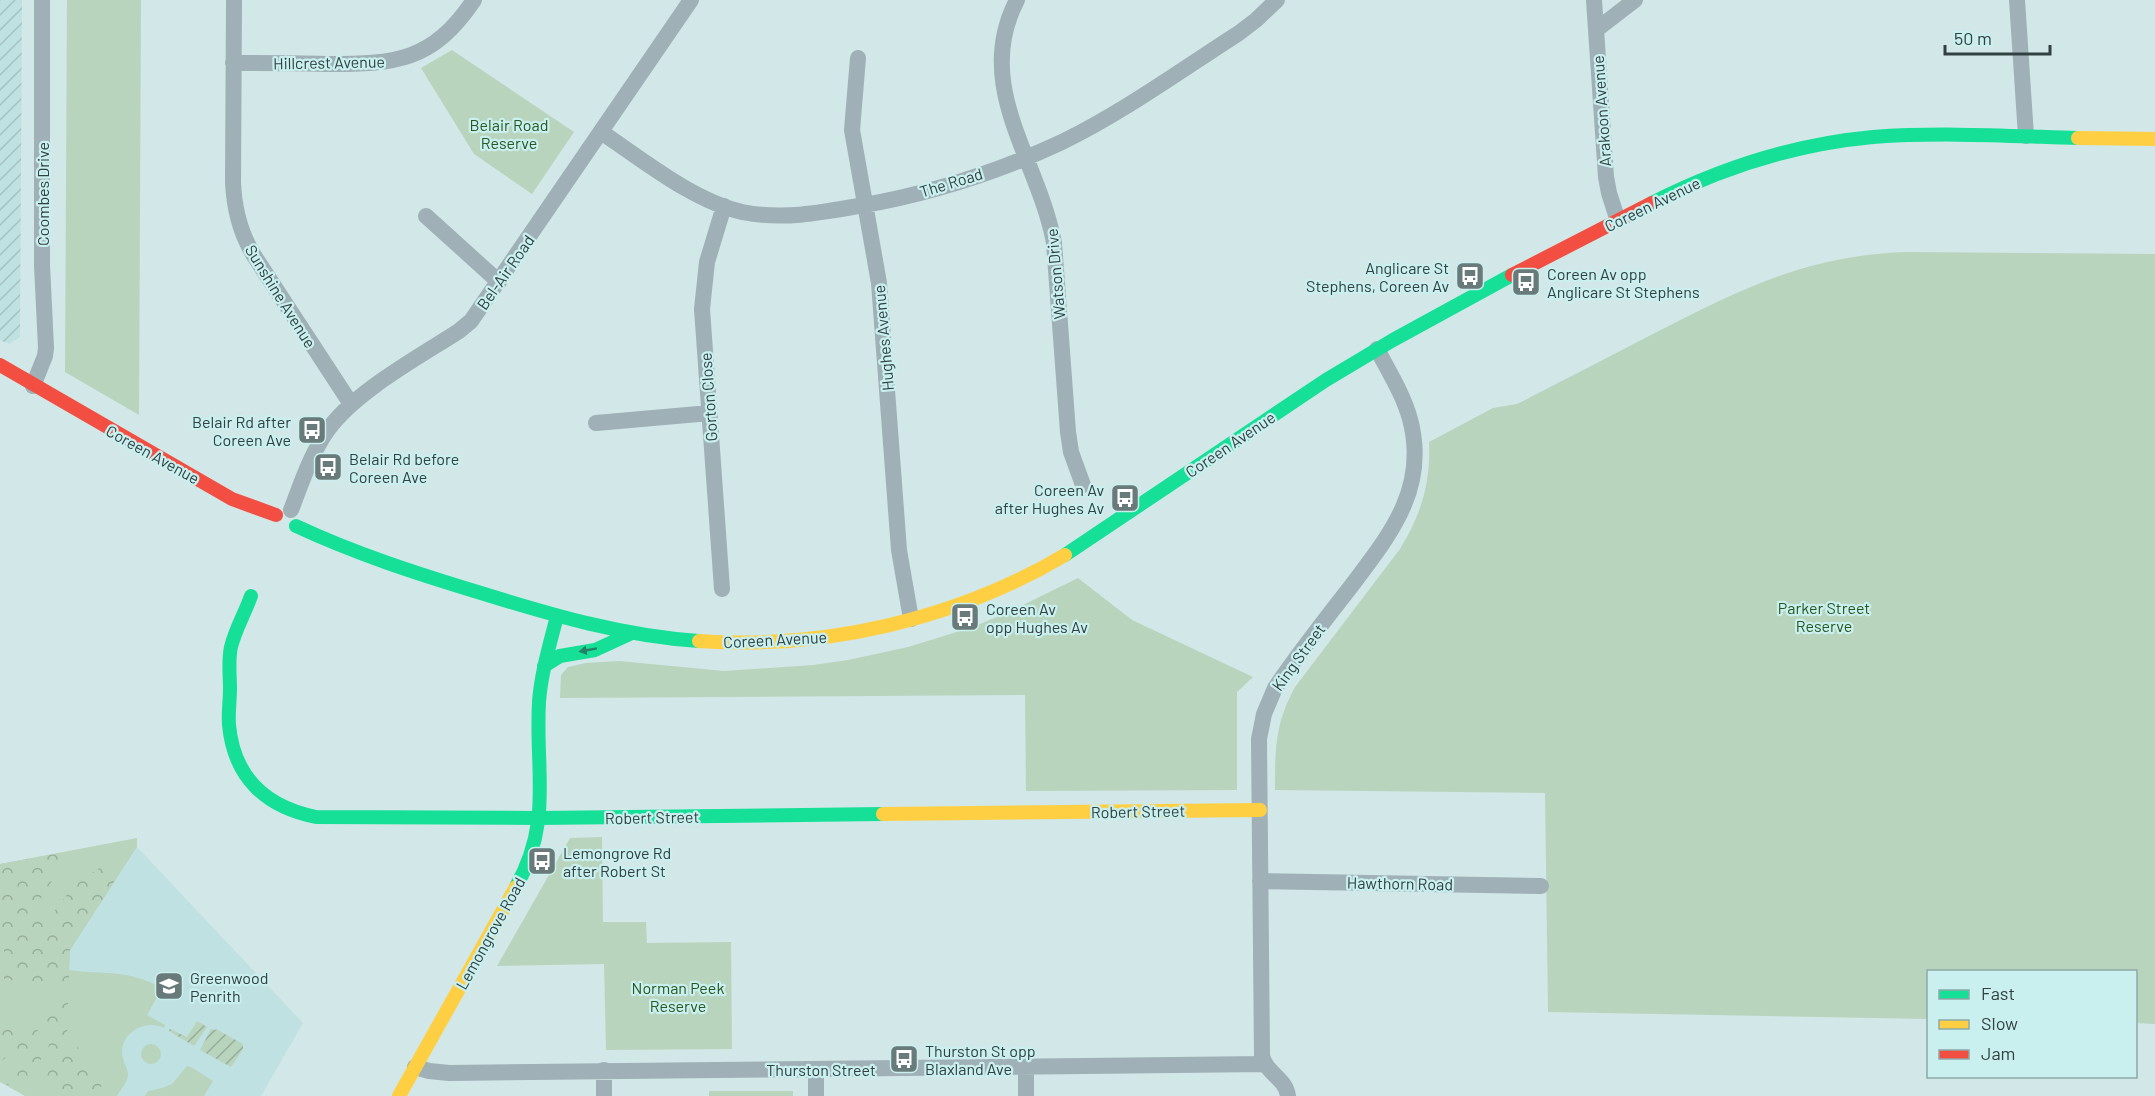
<svg xmlns="http://www.w3.org/2000/svg" width="2155" height="1096" font-family="Barlow,sans-serif">
  <style>
    .built { fill: #bfe1e1 }
    .industrial { fill: url(#industrial-furrows) }
    .green { fill: #b8d4bd }
    .forest { fill: url(#forest-crowns) }
    .garden { fill: url(#garden-furrows) }
    .lines { fill: none; stroke-linecap: round; stroke-linejoin: round }
    .street { stroke: #9fb0b6; stroke-width: 16 }
    .fast { stroke: #16e098; stroke-width: 14 }
    .slow { stroke: #ffcf43; stroke-width: 14 }
    .jam { stroke: #f24e42; stroke-width: 14 }
    .oneway { fill: #268063 }
    .labels { text-anchor: middle; dominant-baseline: central; stroke-width: 4.5; stroke-linejoin: round; paint-order: stroke }
    .street-label { font-size: 16px; fill: #314040; stroke: #caefef }
    .park-label { font-size: 16px; fill: #285720; stroke: #caefef }
    .poi-label { font-size: 16px; fill: #314040; stroke: #caefef; text-anchor: start }
  </style>
  <defs>
    <pattern id="industrial-furrows" width="10" height="10" patternUnits="userSpaceOnUse" patternTransform="scale(1.5)"><rect width="10" height="10" fill="#bfe1e1"/><path d="M-1 1l2-2M0 10L10 0M9 11l2-2" fill="none" stroke="#a5c2c2"/></pattern>
    <pattern id="forest-crowns" width="20" height="18" patternUnits="userSpaceOnUse" patternTransform="scale(1.5)"><rect width="20" height="18" fill="#b8d4bd"/><path d="M2 6a3 3 0 1 1 6 0M12 15a3 3 0 1 1 6 0" fill="none" stroke="#96ad9b"/></pattern>
    <pattern id="garden-furrows" width="10" height="10" patternUnits="userSpaceOnUse" patternTransform="scale(1.5)"><rect width="10" height="10" fill="#b8d4bd"/><path d="M-1 1l2-2M0 10L10 0M9 11l2-2" fill="none" stroke="#96ad9b"/></pattern>
  </defs>
  <rect width="100%" height="100%" fill="#d2e7e7"/>
  <path class="built" d="M 137,847 L 303,1023 L 261,1096 L 96,1096 L 67,1033 L 70,950 Z"/>
  <path class="industrial" d="M 0,0 L 22,0 L 20,337 L 9,344 L 0,340 Z"/>
  <path class="green" d="M 67,0 L 141,0 L 139,415 L 65,372 Z
    M 452,50 L 574,132 L 532,194 L 474,154 L 421,68 Z
    M 1906,252 L 2155,254 L 2155,1024 L 2136,1023 L 2136,972 L 1928,972 L 1928,1019 L 1548,1012 L 1545,793 L 1275,790 C 1275,750 1275,723 1295,687 L 1400,549 C 1421,515 1431,482 1429,442 L 1493,408 L 1517,404 C 1562,381 1607,358 1651,335 C 1739,290 1804,256 1906,252 Z
    M 1078,578 L 1132,620 L 1253,677 L 1237,692 L 1237,790 L 1026,791 L 1025,695 L 560,698 L 561,675 L 568,667 L 586,663 L 619,661 L 724,671 L 813,665 L 848,660 L 908,647 L 970,628 L 1009,612 Z
    M 602,837 L 603,922 L 646,922 L 647,943 L 731,942 L 732,1049 L 606,1050 L 604,964 L 497,966 L 570,838 Z
    M 137,838 L 137,847 L 70,950 L 69,970 C 105,975 128,969 162,988 L 147,1015 L 165,1025 L 164,1028 C 146,1019 122,1032 122,1052 C 122,1060 128,1068 128,1075 C 128,1082 120,1090 117,1096 L 25,1096 L 0,1082 L 0,864 Z
    M141 1054a10 10 0 1 1 20 0a10 10 0 1 1-20 0Z
    M 187,1066 L 191,1067 L 213,1081 L 204,1096 L 145,1096 L 148,1091 L 162,1088 L 172,1084 Z
    M 709,1091 L 793,1091 L 793,1096 L 709,1096 Z"/>
  <path class="forest" d="M 72,851 L 42,896 L 37,910 L 42,918 L 53,913 L 76,883 L 114,859 L 116,879 L 70,950 L 67,1033 L 104,1081 L 96,1096 L 43,1096 L 50,1063 L 46,1015 L 52,1004 L 59,1004 L 62,990 L 49,986 L 40,991 L 31,983 L 4,979 L 4,938 L 0,918 L 0,864 Z
    M 36,1017 L 41,1059 L 38,1082 L 20,1078 L 8,1085 L 0,1081 L 0,1077 L 16,1059 L 10,1053 L 0,1063 L 0,1025 L 13,1031 Z"/>
  <path class="garden" d="M 197,1021 L 207,1027 L 194,1046 L 169,1031 L 170,1029 L 187,1037 Z
    M 211,1029 L 215,1030 L 216,1029 L 243,1044 L 243,1049 L 231,1067 L 200,1050 Z"/>
  <g class="lines">
    <path class="street" d="M 234,0 L 233,182 C 234,207 240,232 253,254 L 351,404
      M 1017,0 C 972,86 1039,160 1054,243 L 1068,432 L 1071,452 L 1083,485
      M 1594,0 L 1606,177 L 1609,193 L 1618,221
      M 2017,0 L 2026,136
      M 1596,30 L 1635,0
      M 858,58 L 852,130 L 879,283 L 899,550 L 911,619
      M 233,63 C 264,63 295,63 326,64 C 396,64 432,62 474,0
      M 601,132 C 643,160 693,201 742,212 C 782,220 820,213 859,206 C 928,194 998,172 1062,142 C 1122,113 1183,69 1239,33 L 1256,20 L 1277,0
      M 426,216 L 499,282
      M 33,386 L 45,356 L 46,348 L 42,265 L 42,0
      M 596,423 L 710,413
      M 291,510 C 301,484 311,454 327,431 C 354,392 419,357 459,331 L 471,321 L 691,0
      M 722,589 L 702,309 L 707,262 L 724,206
      M 1260,881 L 1541,886
      M 1026,1066 L 1026,1096
      M 415,1067 L 429,1071 L 449,1073 L 1265,1064
      M 816,1069 L 816,1096
      M 604,1096 L 604,1070
      M 1288,1096 C 1286,1078 1265,1073 1262,1055 L 1259,739 L 1264,714 L 1275,688 C 1298,654 1324,621 1349,589 C 1388,537 1429,490 1410,419 C 1403,394 1389,372 1377,349"/>
    <path class="fast" d="M 1652,203 C 1721,168 1796,144 1873,137 C 1941,132 2010,136 2078,138
      M 296,526 C 356,554 418,574 481,593 C 552,615 623,636 699,641
      M 1065,555 L 1326,380 L 1393,340 L 1512,275
      M 251,596 C 245,613 235,630 231,647 C 228,660 230,676 230,689 C 230,700 228,713 229,725 C 234,778 266,807 316,817 L 538,818 L 883,814
      M 544,666 L 560,656 L 595,650 L 632,633
      M 516,887 C 553,820 535,773 539,702 C 541,673 550,644 557,616"/>
    <path class="slow" d="M 2078,138 L 2155,139
      M 699,641 C 824,650 957,619 1065,555
      M 883,814 L 1260,810
      M 399,1096 L 516,887"/>
    <path class="jam" d="M 1512,275 L 1652,203
      M 0,365 L 232,499 L 276,515"/>
  </g>
  <defs><path id="oneway-solid" d="M-6-.8H1V-3.2L6.5 0L1 3.2V.8H-6Z" transform="scale(1.5)"/></defs>
  <use class="oneway" href="#oneway-solid" transform="translate(588 650) rotate(170)"/>
  <defs>
    <g id="bus-square" transform="scale(1.5)"><rect x="-9" y="-9" width="18" height="18" rx="4" fill="#697a7a" stroke="#caefef"/><path d="M-5-6H5V4H4V6H2V4H-2V6H-4V4H-5ZM-3.5-4V0h7V-4ZM-3.5 1.2v1.5H-2V1.2ZM2 1.2v1.5H3.5V1.2Z" fill="#fff"/></g>
    <g id="school-square" transform="scale(1.5)"><rect x="-9" y="-9" width="18" height="18" rx="4" fill="#697a7a" stroke="#caefef"/><path d="M0-5L7-2L0 1L-7-2ZM-4 1L0 2.5L4 1V4Q0 6-4 4Z" fill="#fff"/></g>
  </defs>
  <g fill-rule="evenodd">
    <use href="#bus-square" x="1470" y="276"/>
    <use href="#bus-square" x="1526" y="282"/>
    <use href="#bus-square" x="312" y="430"/>
    <use href="#bus-square" x="328" y="467"/>
    <use href="#bus-square" x="1125" y="498"/>
    <use href="#bus-square" x="965" y="617"/>
    <use href="#bus-square" x="542" y="861"/>
    <use href="#school-square" x="169" y="986"/>
    <use href="#bus-square" x="904" y="1059"/>
  </g>
  <g class="labels">
    <g class="street-label">
      <text transform="translate(329 62) rotate(-1)">Hillcrest Avenue</text>
      <text transform="translate(1601 111) rotate(-94)">Arakoon Avenue</text>
      <text transform="translate(951 182) rotate(-17)">The Road</text>
      <text transform="translate(42 194) rotate(-90)">Coombes Drive</text>
      <text transform="translate(1652 204) rotate(-26)">Coreen Avenue</text>
      <text transform="translate(505 272) rotate(-55)">Bel-Air Road</text>
      <text transform="translate(1055 274) rotate(-95)">Watson Drive</text>
      <text transform="translate(281 296) rotate(58)">Sunshine Avenue</text>
      <text transform="translate(883 338) rotate(-95)">Hughes Avenue</text>
      <text transform="translate(708 397) rotate(-94)">Gorton Close</text>
      <text transform="translate(1230 444) rotate(-34)">Coreen Avenue</text>
      <text transform="translate(153 454) rotate(29)">Coreen Avenue</text>
      <text transform="translate(775 639) rotate(-3)">Coreen Avenue</text>
      <text transform="translate(1298 657) rotate(-54)">King Street</text>
      <text transform="translate(1138 811) rotate(-1)">Robert Street</text>
      <text transform="translate(652 817) rotate(-1)">Robert Street</text>
      <text transform="translate(1400 883) rotate(1)">Hawthorn Road</text>
      <text transform="translate(490 933) rotate(-61)">Lemongrove Road</text>
      <text x="821" y="1069">Thurston Street</text>
    </g>
    <g class="park-label">
      <text x="509" y="124">Belair Road<tspan x="509" dy="18">Reserve</tspan></text>
      <text x="1824" y="607">Parker Street<tspan x="1824" dy="18">Reserve</tspan></text>
      <text x="678" y="987">Norman Peek<tspan x="678" dy="18">Reserve</tspan></text>
    </g>
    <g class="poi-label">
      <text x="1449" y="267" text-anchor="end">Anglicare St<tspan x="1449" dy="18">Stephens, Coreen Av</tspan></text>
      <text x="1547" y="273">Coreen Av opp<tspan x="1547" dy="18">Anglicare St Stephens</tspan></text>
      <text x="291" y="421" text-anchor="end">Belair Rd after<tspan x="291" dy="18">Coreen Ave</tspan></text>
      <text x="349" y="458">Belair Rd before<tspan x="349" dy="18">Coreen Ave</tspan></text>
      <text x="1104" y="489" text-anchor="end">Coreen Av<tspan x="1104" dy="18">after Hughes Av</tspan></text>
      <text x="986" y="608">Coreen Av<tspan x="986" dy="18">opp Hughes Av</tspan></text>
      <text x="563" y="852">Lemongrove Rd<tspan x="563" dy="18">after Robert St</tspan></text>
      <text x="190" y="977">Greenwood<tspan x="190" dy="18">Penrith</tspan></text>
      <text x="925" y="1050">Thurston St opp<tspan x="925" dy="18">Blaxland Ave</tspan></text>
    </g>
  </g>
  <rect x="1927" y="970" width="210" height="108" fill="#caefef" stroke="#8da9a9" stroke-width="1.5"/>
  <rect x="1939" y="990" width="30" height="9" fill="#16e098" stroke="#8da9a9" stroke-width="1.5"/>
  <text x="1981" y="1000" font-size="18" fill="#314040">Fast</text>
  <rect x="1939" y="1020" width="30" height="9" fill="#ffcf43" stroke="#8da9a9" stroke-width="1.5"/>
  <text x="1981" y="1030" font-size="18" fill="#314040">Slow</text>
  <rect x="1939" y="1050" width="30" height="9" fill="#f24e42" stroke="#8da9a9" stroke-width="1.5"/>
  <text x="1981" y="1060" font-size="18" fill="#314040">Jam</text>
  <path d="M1945 45v9h105v-9" fill="none" stroke="#314040" stroke-width="3"/>
  <text x="1954" y="45" font-size="18" fill="#314040" stroke="#caefef" stroke-width="4.5" paint-order="stroke">50 m</text>
</svg>
